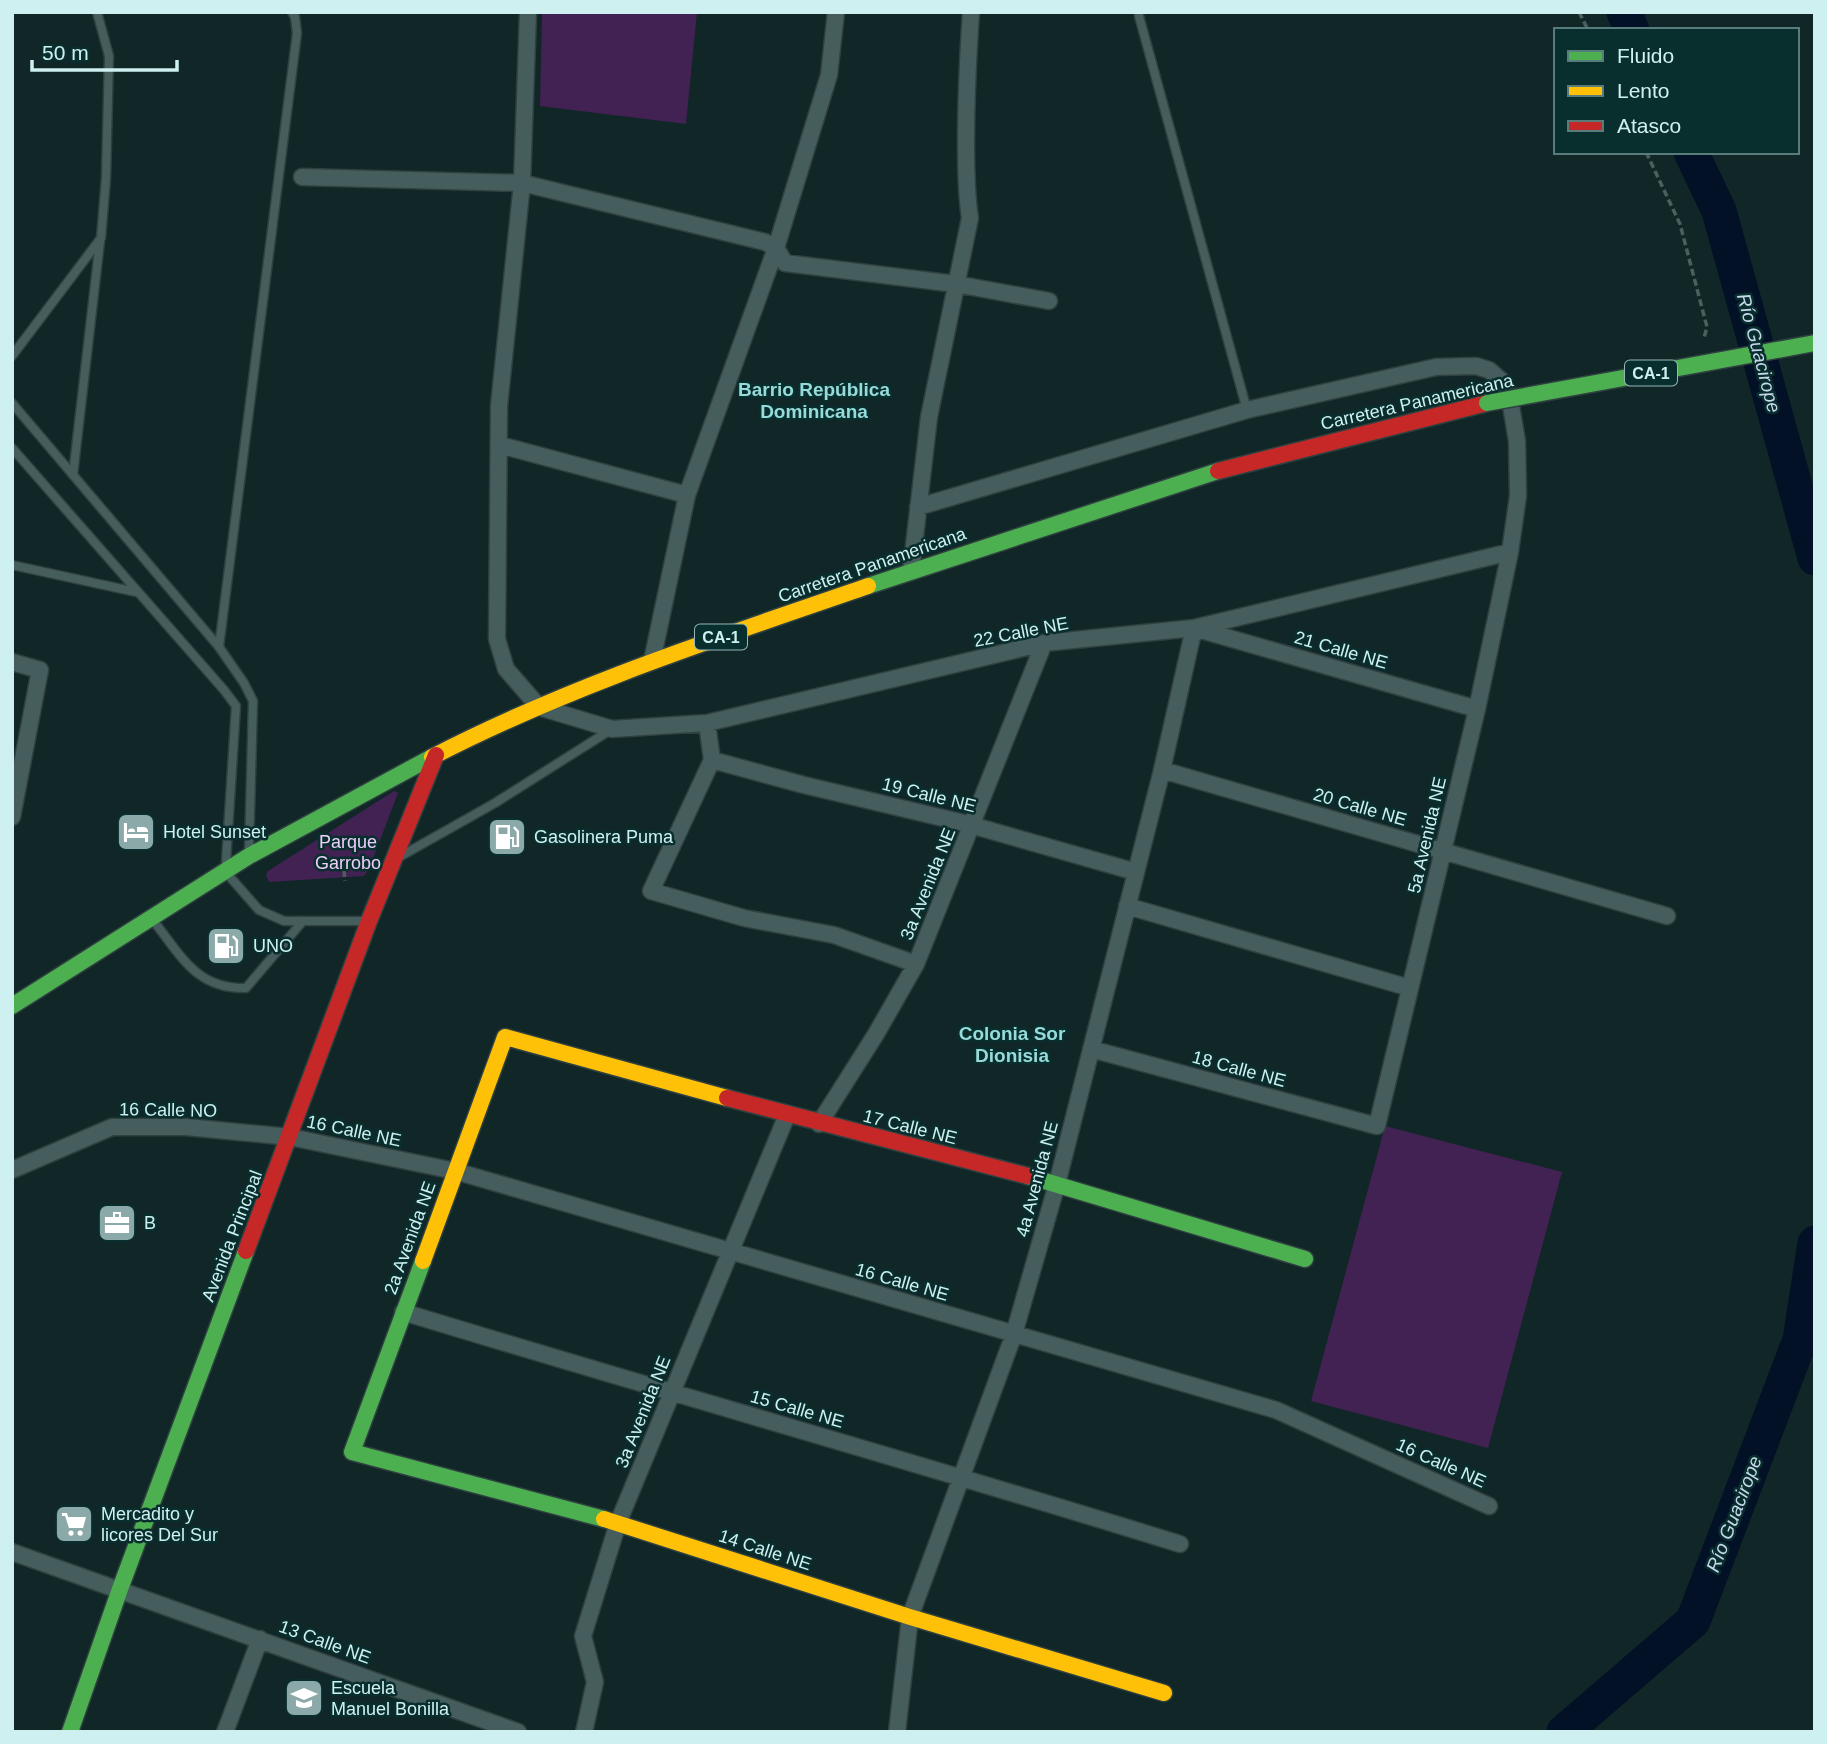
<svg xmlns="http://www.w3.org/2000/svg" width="1827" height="1744" font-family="Helvetica,sans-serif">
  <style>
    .green { fill: #422253 }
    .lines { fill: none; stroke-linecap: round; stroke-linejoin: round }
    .river { stroke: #021126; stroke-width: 35 }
    .lane-casing { stroke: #2f4040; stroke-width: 11 }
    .street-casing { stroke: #2f4040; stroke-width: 19 }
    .fast-casing { stroke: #2f4040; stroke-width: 19 }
    .slow-casing { stroke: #2f4040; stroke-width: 19 }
    .jam-casing { stroke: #2f4040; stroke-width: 19 }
    .path { stroke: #4c5f5f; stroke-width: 3.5; stroke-dasharray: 7 3.5; stroke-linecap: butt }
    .lane { stroke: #465d5d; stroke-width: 8 }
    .street { stroke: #465d5d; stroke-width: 16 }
    .fast { stroke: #4caf50; stroke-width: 16 }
    .slow { stroke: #ffc107; stroke-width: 16 }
    .jam { stroke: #c62828; stroke-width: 16 }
    .fast-bridge-casing { stroke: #2f4040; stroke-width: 19; stroke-linecap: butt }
    .fast-bridge { stroke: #4caf50; stroke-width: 16 }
    .labels { text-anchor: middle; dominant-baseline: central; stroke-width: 5; stroke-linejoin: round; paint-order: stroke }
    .shield { fill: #092e2e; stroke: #94b6b6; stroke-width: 2 }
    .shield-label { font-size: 16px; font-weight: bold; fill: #cff0f0 }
    .street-label { font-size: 18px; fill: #cff0f0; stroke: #092e2e }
    .poi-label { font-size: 18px; fill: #cff0f0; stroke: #092e2e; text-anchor: start }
    .park-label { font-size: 18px; fill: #edcffa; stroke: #092e2e }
    .water-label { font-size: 19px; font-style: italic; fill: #c8d8ec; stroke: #092e2e }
    .neighbourhood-label { font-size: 19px; font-weight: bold; fill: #96dada; stroke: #092e2e }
  </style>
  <rect width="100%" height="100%" fill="#112626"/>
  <path class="green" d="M 542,12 L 697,12 L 686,124 L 540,106 Z
    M 394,791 L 398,793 L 369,869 L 364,876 L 269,882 L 266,875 L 268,871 Z
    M 1385,1126 L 1562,1172 L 1488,1448 L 1311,1401 Z"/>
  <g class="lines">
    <path class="river" d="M 1624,12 L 1632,30
      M 1691,152 L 1719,211 L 1815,558
      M 1564,1732 L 1693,1621 L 1800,1340 L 1815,1243"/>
    <g class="lane-casing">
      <path id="lane" d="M 1139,16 L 1247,410
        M 12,356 L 101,238 L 106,178 L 109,56 L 97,12
        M 12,403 L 219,647 L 244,683 L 253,701 L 249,850
        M 12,448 L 224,690 L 236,706 L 226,862
        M 73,475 L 100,241
        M 12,565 L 136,592
        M 219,647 L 297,33 L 295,17 L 292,12
        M 401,856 L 495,803 L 612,729
        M 230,877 L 259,910 L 284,921 L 368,921
        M 155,923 C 182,957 197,989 246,988 L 303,921"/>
    </g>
    <g class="street-casing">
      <path id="street" d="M 528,12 L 522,183 L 499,406 L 497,639 L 506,669 L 539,707 L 612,729 L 707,723 L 1044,643 L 1194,628 L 1510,552
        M 302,177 L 522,183 L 765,242 L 776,248 L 785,263 L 956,284 L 1049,301
        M 500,445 L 687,495
        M 918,507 L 1247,410 L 1436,367 L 1476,366 L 1489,370 L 1504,383 L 1509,394 L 1517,441 L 1518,496 L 1510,552 L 1477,709 L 1377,1126 L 1091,1049
        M 911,571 L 929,417 L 970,218 C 966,193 966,168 966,143 C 966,99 968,56 971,12
        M 652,661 L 687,495 L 776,248 L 829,75 L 836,12
        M 12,662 L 40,670 L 12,817
        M 707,723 L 712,760
        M 712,760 L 804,785 L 964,823 L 1136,872
        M 712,760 L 651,891 L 744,918 L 834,935 L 916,964
        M 1162,770 L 1667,916
        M 1127,906 L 1410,988
        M 819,1124 L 876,1034 L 916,964 L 1044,643
        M 12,1170 L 112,1127 L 186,1127 L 290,1137 L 455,1171 L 1276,1410 L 1489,1506
        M 403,1312 C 662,1391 922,1464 1180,1544
        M 12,1552 L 518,1732
        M 225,1732 L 260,1639
        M 584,1732 L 595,1682 L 583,1636 L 618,1523 L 787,1115
        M 897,1732 L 910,1617 L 1014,1334 L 1057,1184 L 1162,770 L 1194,628 L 1477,709"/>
    </g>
    <g class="fast-casing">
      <path id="fast" d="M 868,586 L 1218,471
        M 12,1006 L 249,856 L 432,757
        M 1028,1176 L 1305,1259
        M 423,1261 L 352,1452 L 604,1519
        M 70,1732 L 120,1589 L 246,1251"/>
    </g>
    <g class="slow-casing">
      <path id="slow" d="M 432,757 C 571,685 721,637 868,586
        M 423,1261 L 505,1037 L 727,1098
        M 604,1519 L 910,1617 L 1164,1693"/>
    </g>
    <g class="jam-casing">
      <path id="jam" d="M 1218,471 L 1487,403
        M 727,1098 L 1028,1176
        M 246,1251 L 369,921 L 436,755"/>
    </g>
    <path class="path" d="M 1579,12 L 1588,30
      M 1646,152 L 1680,224 L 1707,327 L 1704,338
      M 344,870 L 345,881"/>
    <use href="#lane" class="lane"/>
    <use href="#street" class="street"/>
    <use href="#fast" class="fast"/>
    <use href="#slow" class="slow"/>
    <use href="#jam" class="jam"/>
    <g class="fast-bridge-casing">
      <path id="fast-bridge" d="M 1487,403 L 1815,343"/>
    </g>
    <use href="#fast-bridge" class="fast-bridge"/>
  </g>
  <defs>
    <g id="hotel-square" transform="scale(2.0125)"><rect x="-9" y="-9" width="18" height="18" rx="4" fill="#8ca9a9" stroke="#092e2e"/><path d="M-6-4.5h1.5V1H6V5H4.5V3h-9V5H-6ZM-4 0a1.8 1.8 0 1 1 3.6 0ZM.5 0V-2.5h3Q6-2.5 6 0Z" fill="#fff"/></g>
    <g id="fuel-square" transform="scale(2.0125)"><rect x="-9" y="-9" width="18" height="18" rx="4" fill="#8ca9a9" stroke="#092e2e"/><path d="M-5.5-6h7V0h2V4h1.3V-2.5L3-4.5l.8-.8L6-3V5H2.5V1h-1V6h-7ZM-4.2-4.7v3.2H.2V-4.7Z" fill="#fff"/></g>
    <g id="office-square" transform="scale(2.0125)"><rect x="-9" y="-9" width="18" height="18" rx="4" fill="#8ca9a9" stroke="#092e2e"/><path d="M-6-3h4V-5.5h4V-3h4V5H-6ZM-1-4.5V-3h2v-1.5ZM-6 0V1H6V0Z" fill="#fff"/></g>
    <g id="supermarket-square" transform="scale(2.0125)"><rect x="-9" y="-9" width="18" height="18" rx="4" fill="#8ca9a9" stroke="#092e2e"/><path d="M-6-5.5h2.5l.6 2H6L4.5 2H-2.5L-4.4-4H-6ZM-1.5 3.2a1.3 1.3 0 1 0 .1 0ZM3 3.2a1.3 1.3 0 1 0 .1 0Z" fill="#fff"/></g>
    <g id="school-square" transform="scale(2.0125)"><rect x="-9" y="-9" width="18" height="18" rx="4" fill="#8ca9a9" stroke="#092e2e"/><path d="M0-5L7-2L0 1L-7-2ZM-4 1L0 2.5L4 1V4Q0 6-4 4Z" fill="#fff"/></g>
  </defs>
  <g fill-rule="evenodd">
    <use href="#hotel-square" x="136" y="832"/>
    <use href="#fuel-square" x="507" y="837"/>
    <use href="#fuel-square" x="226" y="946"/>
    <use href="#office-square" x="117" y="1223"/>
    <use href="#supermarket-square" x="74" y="1524"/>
    <use href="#school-square" x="304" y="1698"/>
  </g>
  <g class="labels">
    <g class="shield">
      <rect x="1625" y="360.5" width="52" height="25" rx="5"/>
      <rect x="695" y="624.5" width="52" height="25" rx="5"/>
    </g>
    <g class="shield-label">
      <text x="1651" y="373">CA-1</text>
      <text x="721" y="637">CA-1</text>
    </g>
    <g class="street-label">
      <text transform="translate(1417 402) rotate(-13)">Carretera Panamericana</text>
      <text transform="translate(872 565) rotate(-19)">Carretera Panamericana</text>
      <text transform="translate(1021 632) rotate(-11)">22 Calle NE</text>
      <text transform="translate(1341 650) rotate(16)">21 Calle NE</text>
      <text transform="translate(929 795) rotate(14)">19 Calle NE</text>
      <text transform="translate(1360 807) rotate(16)">20 Calle NE</text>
      <text transform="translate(1427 835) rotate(-77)">5a Avenida NE</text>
      <text transform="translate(928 884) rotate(-68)">3a Avenida NE</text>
      <text transform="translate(1239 1069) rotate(15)">18 Calle NE</text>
      <text transform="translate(168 1110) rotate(1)">16 Calle NO</text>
      <text transform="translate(910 1127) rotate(14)">17 Calle NE</text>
      <text transform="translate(354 1131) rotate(12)">16 Calle NE</text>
      <text transform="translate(1037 1179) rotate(-75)">4a Avenida NE</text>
      <text transform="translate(232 1236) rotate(-69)">Avenida Principal</text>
      <text transform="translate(410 1238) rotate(-70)">2a Avenida NE</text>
      <text transform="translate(902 1282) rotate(16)">16 Calle NE</text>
      <text transform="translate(797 1409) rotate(16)">15 Calle NE</text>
      <text transform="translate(643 1412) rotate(-68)">3a Avenida NE</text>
      <text transform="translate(1441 1463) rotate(24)">16 Calle NE</text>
      <text transform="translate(765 1550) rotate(18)">14 Calle NE</text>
      <text transform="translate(325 1642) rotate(20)">13 Calle NE</text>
    </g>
    <g class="poi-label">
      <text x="163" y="832">Hotel Sunset</text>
      <text x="534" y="837">Gasolinera Puma</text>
      <text x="253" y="946">UNO</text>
      <text x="144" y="1223">B</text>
      <text x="101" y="1514">Mercadito y<tspan x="101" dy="21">licores Del Sur</tspan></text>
      <text x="331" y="1688">Escuela<tspan x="331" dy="21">Manuel Bonilla</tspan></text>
    </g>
    <g class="park-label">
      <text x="348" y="842">Parque<tspan x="348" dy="21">Garrobo</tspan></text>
    </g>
    <g class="water-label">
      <text transform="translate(1759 353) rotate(75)">Río Guacirope</text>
      <text transform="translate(1734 1514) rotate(-69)">Río Guacirope</text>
    </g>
    <g class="neighbourhood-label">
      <text x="814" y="389">Barrio República<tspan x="814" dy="22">Dominicana</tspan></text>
      <text x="1012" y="1033">Colonia Sor<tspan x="1012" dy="22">Dionisia</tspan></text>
    </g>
  </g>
  <rect width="1827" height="1744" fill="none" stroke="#cff0f0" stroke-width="28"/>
  <rect x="1554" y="28" width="245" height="126" fill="#092e2e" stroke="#587c7c" stroke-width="2"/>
  <rect x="1568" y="51" width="35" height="10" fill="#4caf50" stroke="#587c7c" stroke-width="2"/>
  <text x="1617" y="63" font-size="21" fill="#cff0f0">Fluido</text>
  <rect x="1568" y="86" width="35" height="10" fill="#ffc107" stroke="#587c7c" stroke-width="2"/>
  <text x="1617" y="98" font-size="21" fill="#cff0f0">Lento</text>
  <rect x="1568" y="121" width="35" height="10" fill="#c62828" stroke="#587c7c" stroke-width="2"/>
  <text x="1617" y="133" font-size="21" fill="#cff0f0">Atasco</text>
  <path d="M32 60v10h145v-10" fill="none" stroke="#cff0f0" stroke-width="3.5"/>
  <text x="42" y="60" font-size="21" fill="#cff0f0" stroke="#092e2e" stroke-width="5" paint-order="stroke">50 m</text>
</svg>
